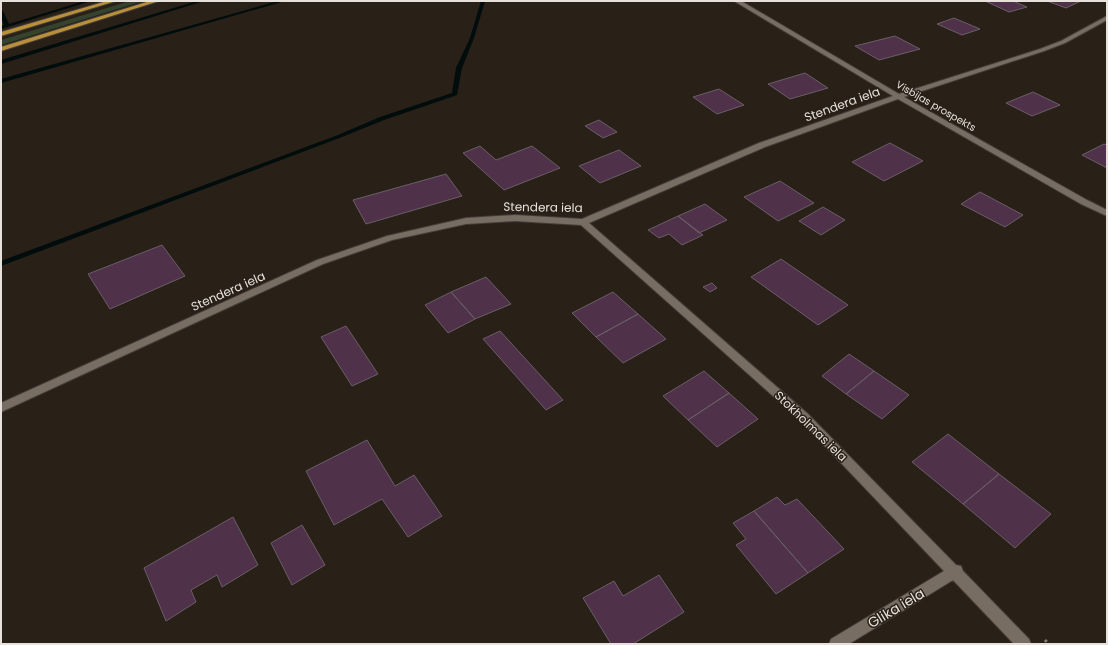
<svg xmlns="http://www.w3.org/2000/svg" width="1108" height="645" font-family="Poppins,sans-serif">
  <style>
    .green { fill: #33432e }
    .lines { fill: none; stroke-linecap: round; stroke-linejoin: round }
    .stream { fill: #010c0d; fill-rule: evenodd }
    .building { fill: #4f324a; stroke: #6a5e67 }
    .minor-casing { stroke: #453d38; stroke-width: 2 }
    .major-casing { stroke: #453d38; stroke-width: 2 }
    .path { stroke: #857d76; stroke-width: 3; stroke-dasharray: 2.5 4; stroke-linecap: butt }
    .minor { fill: #786d63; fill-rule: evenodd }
    .major { fill: #b88f3b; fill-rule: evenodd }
    .labels { text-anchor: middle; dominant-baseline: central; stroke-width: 3; stroke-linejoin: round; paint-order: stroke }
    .far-street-label { font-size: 10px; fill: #e7e0db; stroke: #292017 }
    .street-label { font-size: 12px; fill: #e7e0db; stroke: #292017 }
    .near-street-label { font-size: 14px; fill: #e7e0db; stroke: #292017 }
  </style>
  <rect width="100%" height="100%" fill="#292017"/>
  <path class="green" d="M 130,1 L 143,1 L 1,45 L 1,40 Z"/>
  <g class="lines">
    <path class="stream" d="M 84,1 L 91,1 L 1,29 L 1,26 L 4,25 L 1,17 L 1,10 L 3,11 L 9,24 Z
      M 197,1 L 204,1 L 1,64 L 1,60 Z
      M 278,1 L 285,1 L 1,83 L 1,79 Z
      M 481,1 L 485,1 L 474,38 L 462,68 L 457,95 L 384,120 L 342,137 L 1,266 L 1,261 L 338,135 L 380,117 L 452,93 L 456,68 L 470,38 Z"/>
  </g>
  <path class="building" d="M 985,1 L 1013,1 L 1027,7 L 1009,12 Z
    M 1047,1 L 1081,1 L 1066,8 Z
    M 954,18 L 980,29 L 962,35 L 937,24 Z
    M 895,36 L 920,49 L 879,60 L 855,46 Z
    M 805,73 L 828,88 L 790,99 L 768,84 Z
    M 719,89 L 744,105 L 717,114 L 693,97 Z
    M 1033,92 L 1060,105 L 1032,116 L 1006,103 Z
    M 599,120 L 617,132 L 603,138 L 585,126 Z
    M 890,143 L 923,161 L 884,181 L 852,162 Z
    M 1104,144 L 1107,145 L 1107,168 L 1082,155 Z
    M 480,146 L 496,160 L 532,146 L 560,168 L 504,190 L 463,153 Z
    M 619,150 L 641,166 L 600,183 L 579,166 Z
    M 446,174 L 462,196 L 366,224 L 353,200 Z
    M 780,181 L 814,203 L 778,221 L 744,197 Z
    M 980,192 L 1023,215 L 1005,227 L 961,204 Z
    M 705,204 L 727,220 L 699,233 L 678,216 Z
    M 823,207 L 845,220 L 821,235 L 799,221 Z
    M 678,216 L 703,235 L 682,245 L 669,234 L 659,238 L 648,230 Z
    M 162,245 L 185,276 L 110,309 L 88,274 Z
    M 781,259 L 848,305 L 818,325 L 751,277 Z
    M 486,277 L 511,304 L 475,319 L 451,292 Z
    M 712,283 L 717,288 L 710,292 L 703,287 Z
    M 451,292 L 475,319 L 448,333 L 425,305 Z
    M 613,292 L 638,314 L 596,337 L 572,313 Z
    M 638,314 L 666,339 L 623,363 L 596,337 Z
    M 346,326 L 378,374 L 352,386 L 321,337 Z
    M 500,331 L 563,400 L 546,410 L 483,339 Z
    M 849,354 L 874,371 L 846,394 L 822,376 Z
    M 704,371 L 729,393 L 688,420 L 663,396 Z
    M 874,371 L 909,395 L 882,419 L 846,394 Z
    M 729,393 L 758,419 L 717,447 L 688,420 Z
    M 948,434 L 999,474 L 963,504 L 912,462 Z
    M 367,440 L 395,486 L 414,475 L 442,516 L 408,537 L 382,499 L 334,525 L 306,471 Z
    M 999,474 L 1051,514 L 1015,548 L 963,504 Z
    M 777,497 L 785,505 L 797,499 L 844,549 L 808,573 L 754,511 Z
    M 754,511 L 808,573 L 776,594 L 736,545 L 746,539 L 733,523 Z
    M 233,517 L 258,565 L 222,587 L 217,575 L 191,590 L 196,602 L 166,621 L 144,568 Z
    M 302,525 L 325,565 L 292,585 L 271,543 Z
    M 659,575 L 684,612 L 633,644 L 611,644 L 583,598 L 614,581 L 623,596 Z"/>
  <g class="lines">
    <g class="minor-casing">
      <path id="minor" d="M 734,1 L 741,1 L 899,94 L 1040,49 L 1061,41 L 1107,16 L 1107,20 L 1065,43 L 1044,51 L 904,97 L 1087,200 L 1107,210 L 1107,216 L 1081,204 L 898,99 L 765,147 L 589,223 L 808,414 L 956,565 L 961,566 L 963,571 L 1029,639 L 1031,644 L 1014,644 L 953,580 L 849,644 L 829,644 L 831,639 L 944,571 L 800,420 L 581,225 L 515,221 L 466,224 L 392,240 L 323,264 L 1,412 L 1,403 L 317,260 L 387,236 L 466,218 L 515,215 L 582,219 L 759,143 L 893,96 Z"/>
    </g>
    <g class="major-casing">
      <path id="major" d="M 107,1 L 116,1 L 1,36 L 1,32 Z
        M 150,1 L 159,1 L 1,51 L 1,47 Z"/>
    </g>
    <path class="path" d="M 1045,640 L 1049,644"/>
    <use href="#minor" class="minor"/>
    <use href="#major" class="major"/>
  </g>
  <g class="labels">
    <g class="far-street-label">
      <text transform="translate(936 106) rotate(30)">Visbijas prospekts</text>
    </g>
    <g class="street-label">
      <text transform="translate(842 104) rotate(-20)">Stendera iela</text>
      <text transform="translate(543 207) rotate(1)">Stendera iela</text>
      <text transform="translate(228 291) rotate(-24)">Stendera iela</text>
      <text transform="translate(811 426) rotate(44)">Stokholmas iela</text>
    </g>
    <g class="near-street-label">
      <text transform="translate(896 608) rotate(-31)">Glika iela</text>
    </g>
  </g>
  <rect width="1108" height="645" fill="none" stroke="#e7e0db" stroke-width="4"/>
</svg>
